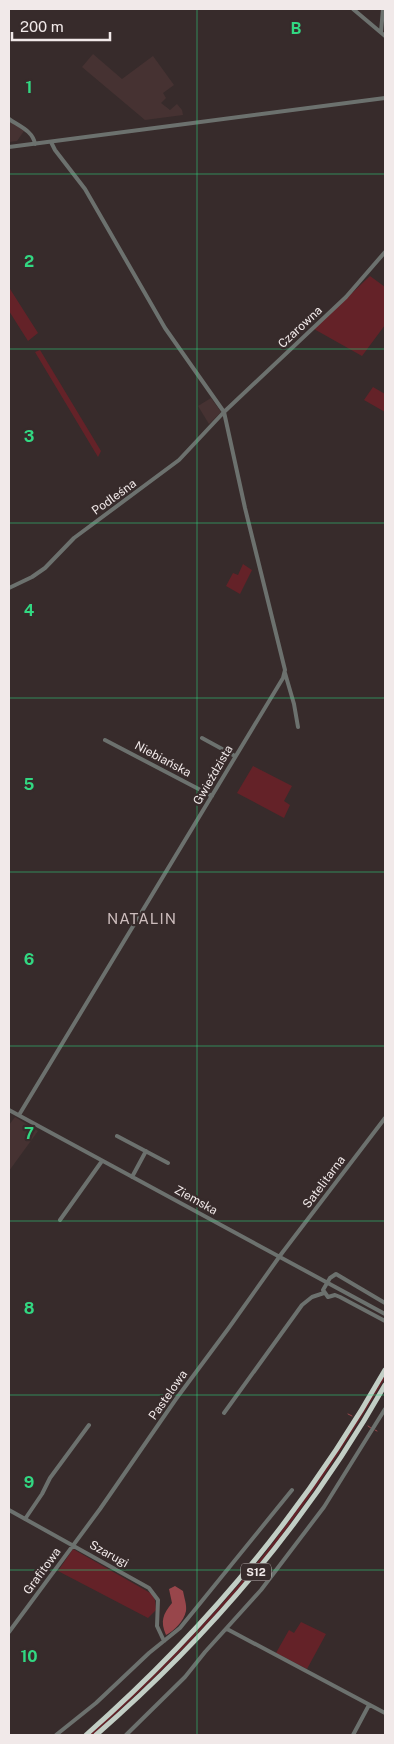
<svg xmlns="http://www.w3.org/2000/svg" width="394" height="1744" font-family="'Public Sans',sans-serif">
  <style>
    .built { fill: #463232 }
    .green { fill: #642228 }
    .water { fill: #98464b }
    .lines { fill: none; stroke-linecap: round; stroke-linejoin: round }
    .stream { stroke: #98464b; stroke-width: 1 }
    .minor { stroke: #6c716e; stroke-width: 4 }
    .highway { stroke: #c2cec5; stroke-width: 5 }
    .grid { fill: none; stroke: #32d882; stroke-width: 1; stroke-opacity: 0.55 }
    .labels { text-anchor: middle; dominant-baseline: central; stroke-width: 4.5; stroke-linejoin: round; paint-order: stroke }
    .shield { fill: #372b2b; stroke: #b9b0b0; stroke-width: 1 }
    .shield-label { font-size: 11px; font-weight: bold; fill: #f1e9e9 }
    .street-label { font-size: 12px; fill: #f1e9e9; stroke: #372b2b }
    .quarter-label { font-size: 15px; letter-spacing: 1px; fill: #ccbcbc; stroke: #372b2b }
    .grid-label { font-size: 16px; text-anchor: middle; font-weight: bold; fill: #32d882; stroke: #372b2b; stroke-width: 4.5; stroke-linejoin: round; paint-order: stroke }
  </style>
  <rect width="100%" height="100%" fill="#372b2b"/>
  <path class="built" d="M 93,54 L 122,79 L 153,56 L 174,85 L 163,93 L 166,98 L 161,103 L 170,110 L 177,104 L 182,110 L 183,115 L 145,120 L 82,67 Z
    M 9,120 L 24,131 L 17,141 L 9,142 Z
    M 211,398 L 221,412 L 209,424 L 198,406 Z
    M 15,1117 L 38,1131 L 9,1171 L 9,1125 Z"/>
  <path class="green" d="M 370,276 L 385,287 L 385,325 L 362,356 L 314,329 Z
    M 10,289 L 38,333 L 28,341 L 9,311 L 9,290 Z
    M 40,350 L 101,451 L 98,457 L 35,352 Z
    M 373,387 L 385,394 L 385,412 L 364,400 Z
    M 243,564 L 252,570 L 240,594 L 226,586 L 233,573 L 238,575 Z
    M 253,766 L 292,786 L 284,801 L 290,805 L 284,818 L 237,793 Z
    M 385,1374 L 385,1378 C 344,1447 301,1514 249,1576 C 202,1632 151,1682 97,1731 L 93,1735 L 89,1735 C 152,1679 212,1619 265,1553 C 309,1496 348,1435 385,1374 Z
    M 73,1549 L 152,1594 L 155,1600 L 156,1610 L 148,1618 L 58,1571 Z
    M 301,1622 L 326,1634 L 307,1669 L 276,1653 L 289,1630 L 294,1633 Z"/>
  <path class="water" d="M 175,1586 L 183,1591 C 184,1597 187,1605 186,1611 C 184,1621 174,1631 166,1635 C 160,1621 163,1614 172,1603 L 169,1589 Z"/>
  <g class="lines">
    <path class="stream" d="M 348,1414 L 352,1416
      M 368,1426 L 371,1428
      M 375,1430 L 377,1431"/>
    <path class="minor" d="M 353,9 L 385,36
      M 381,32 L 383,9
      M 9,119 C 19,126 33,131 35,144
      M 9,147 L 385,98
      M 9,588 L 32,577 L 45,568 L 74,538 L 179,460 L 224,412 L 346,297 L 385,252
      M 285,673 L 294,704 L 298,727
      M 202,738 L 235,756
      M 105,740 L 212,796
      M 9,1110 L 385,1314
      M 19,1115 L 283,678 L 285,670 L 245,508 L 224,412 L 165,328 L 85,189 L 55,150 L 51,142
      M 117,1136 L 168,1163
      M 132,1177 L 146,1151
      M 60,1220 L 102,1161
      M 385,1303 L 336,1274 L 330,1278 L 323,1290 L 328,1297 L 335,1295 L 340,1297 L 385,1321
      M 224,1413 L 302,1305 L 312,1297 L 324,1293
      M 9,1510 L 149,1588 L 158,1600 L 157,1626 L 164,1641
      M 25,1519 L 42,1494 L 50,1478 L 89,1425
      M 227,1629 L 385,1713
      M 9,1632 L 100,1509 L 176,1399 L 228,1329 L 282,1253 L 385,1118
      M 56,1735 L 96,1703 L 149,1653 L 180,1628 L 292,1490
      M 126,1735 L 185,1677 L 205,1652 L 261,1590 L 324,1507 L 385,1409
      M 353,1735 L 369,1705"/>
    <path class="highway" d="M 86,1735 C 205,1630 307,1508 385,1370
      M 96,1735 C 211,1635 310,1517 385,1385"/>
  </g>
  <path class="grid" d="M 197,9 L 197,1735M 9,174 L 385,174M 9,349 L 385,349M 9,523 L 385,523M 9,698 L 385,698M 9,872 L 385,872M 9,1046 L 385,1046M 9,1221 L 385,1221M 9,1395 L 385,1395M 9,1570 L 385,1570"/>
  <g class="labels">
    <rect class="shield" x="241" y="1563.5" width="30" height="17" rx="4"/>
    <g class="shield-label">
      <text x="256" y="1572">S12</text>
    </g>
    <g class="street-label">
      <text transform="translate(300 327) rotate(-43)">Czarowna</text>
      <text transform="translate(114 497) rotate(-36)">Podleśna</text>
      <text transform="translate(163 759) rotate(28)">Niebiańska</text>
      <text transform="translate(213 775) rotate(-60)">Gwieździsta</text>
      <text transform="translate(324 1182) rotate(-53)">Satelitarna</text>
      <text transform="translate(196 1200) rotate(29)">Ziemska</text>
      <text transform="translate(168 1395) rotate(-55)">Pastelowa</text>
      <text transform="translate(109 1554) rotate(29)">Szarugi</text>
      <text transform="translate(42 1571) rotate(-54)">Grafitowa</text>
    </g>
    <g class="quarter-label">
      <text x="142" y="918">NATALIN</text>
    </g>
  </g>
  <g class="grid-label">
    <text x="296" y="34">B</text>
    <text x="29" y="93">1</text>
    <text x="29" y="267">2</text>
    <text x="29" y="442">3</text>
    <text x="29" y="616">4</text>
    <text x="29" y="790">5</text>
    <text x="29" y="965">6</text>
    <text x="29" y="1139">7</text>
    <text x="29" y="1314">8</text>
    <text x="29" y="1488">9</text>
    <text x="29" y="1662">10</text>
  </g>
  <rect width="394" height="1744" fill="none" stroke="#f1e9e9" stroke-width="20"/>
  <path d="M12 32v8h98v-8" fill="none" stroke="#f1e9e9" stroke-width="2.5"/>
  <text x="20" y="32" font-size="15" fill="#f1e9e9" stroke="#372b2b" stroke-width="4" paint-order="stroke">200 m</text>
</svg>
